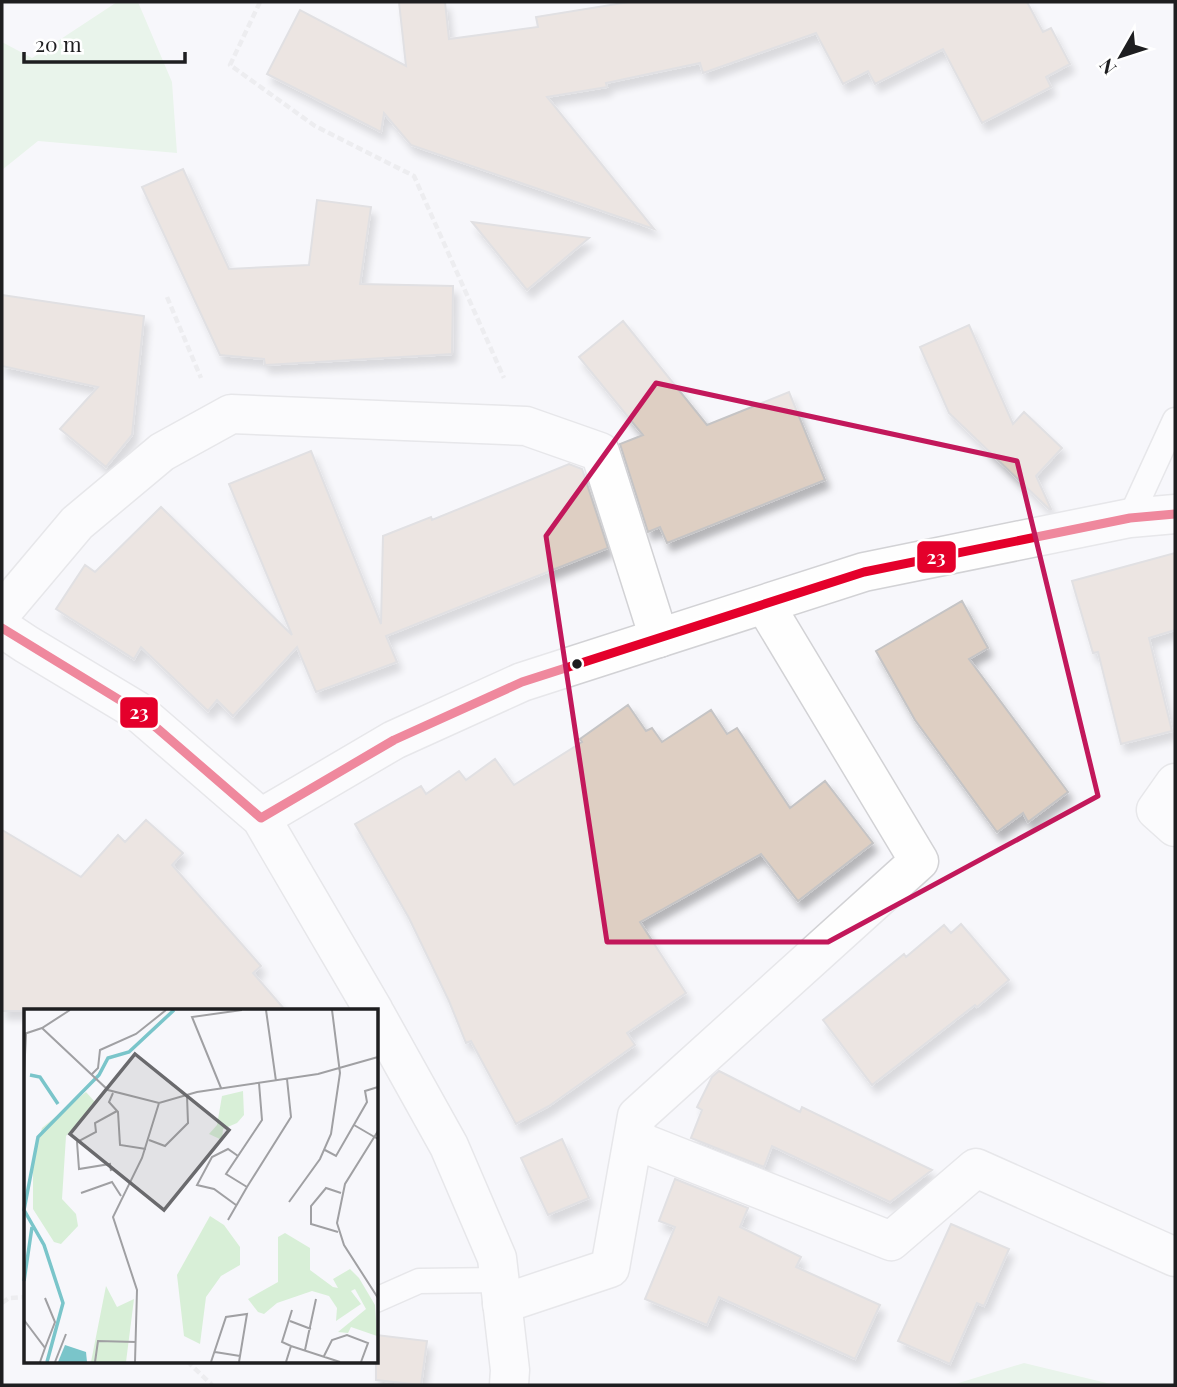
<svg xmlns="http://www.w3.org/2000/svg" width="1177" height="1387" font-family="'Playfair Display',serif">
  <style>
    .green { fill: #d8efd7 }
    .building { fill: #decfc3; stroke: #c5c4c5; stroke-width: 2; filter: url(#shadow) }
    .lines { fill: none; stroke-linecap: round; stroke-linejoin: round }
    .lane-casing { stroke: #d2d2d5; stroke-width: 27 }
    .street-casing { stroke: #d2d2d5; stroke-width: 41 }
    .secondary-casing { stroke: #d2d2d5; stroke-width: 41 }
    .path { stroke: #e0e0e2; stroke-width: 4.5; stroke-dasharray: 7 3.5; stroke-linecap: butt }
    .lane { stroke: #fefefe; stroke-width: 24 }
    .street { stroke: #fefefe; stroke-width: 38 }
    .secondary { stroke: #fefefe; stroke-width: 38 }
    .bus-1-casing { stroke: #fff; stroke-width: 14 }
    .bus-1 { stroke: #e4002b; stroke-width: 9 }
    .marked { fill: none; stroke: #c2185b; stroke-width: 5; stroke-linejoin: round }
    .bus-dot { fill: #1e1e20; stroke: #fff; stroke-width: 2.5 }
    .inset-river { fill: none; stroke: #7ac5ca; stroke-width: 3.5 }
    .inset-road { fill: none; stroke: #a0a0a3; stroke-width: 2 }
    .view { fill: #6a6a6d; fill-opacity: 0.15; stroke: #6a6a6d; stroke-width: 3.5 }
    .inset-edge { fill: none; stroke: #1e1e20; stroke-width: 3.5 }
    .line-badge { stroke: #fff; stroke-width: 2.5 }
    .badge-label { font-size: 19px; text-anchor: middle; font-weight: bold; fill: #fff }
  </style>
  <defs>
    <filter id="shadow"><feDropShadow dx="4.5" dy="8" stdDeviation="3.5" flood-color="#0004"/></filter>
  </defs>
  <rect width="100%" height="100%" fill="#f7f7fb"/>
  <path class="green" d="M 117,2 L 138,2 L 172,82 L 177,153 L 38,141 L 2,170 L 2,42 L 32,58 Z
    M 1024,1363 L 1115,1385 L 952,1385 Z"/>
  <path class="building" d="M 399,2 L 445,2 L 449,39 L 538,27 L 536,17 L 629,2 L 1027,2 L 1043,32 L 1051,28 L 1070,64 L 1046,77 L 1051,87 L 982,123 L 943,49 L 875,84 L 868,71 L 843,84 L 816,33 L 703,73 L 700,63 L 606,83 L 607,87 L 547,97 L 654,229 L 411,145 L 384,113 L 381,132 L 267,74 L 300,10 L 406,66 Z
    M 183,169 L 229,269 L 309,265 L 317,200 L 371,207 L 360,284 L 453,286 L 452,354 L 265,365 L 264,359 L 220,355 L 142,187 Z
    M 472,222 L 589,238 L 527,290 Z
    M 2,295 L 144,316 L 132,435 L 106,467 L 60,429 L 98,387 L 2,366 Z
    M 623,321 L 707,425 L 789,392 L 825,480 L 667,543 L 660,527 L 648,532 L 620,444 L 643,435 L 579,357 Z
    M 969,325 L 1013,424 L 1024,412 L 1062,448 L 1036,476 L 1051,509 L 1049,509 L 949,413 L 920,347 Z
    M 311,451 L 381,624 L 383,536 L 431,517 L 432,520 L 569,464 L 582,469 L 608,548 L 386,636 L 397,662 L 316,692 L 297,647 L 233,716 L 217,700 L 208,711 L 141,647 L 134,659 L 56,609 L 85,565 L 95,572 L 161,507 L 292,635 L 229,484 Z
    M 1175,553 L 1175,630 L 1149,638 L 1172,731 L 1121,744 L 1098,652 L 1093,653 L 1072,581 Z
    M 962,601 L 988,648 L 969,659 L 1068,792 L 1028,822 L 1023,813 L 997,832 L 915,720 L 876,651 Z
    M 628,705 L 646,731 L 652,728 L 662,742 L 711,710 L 727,734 L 737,728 L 790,808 L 825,781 L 873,843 L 798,901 L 761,854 L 640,922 L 686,993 L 627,1033 L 635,1045 L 549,1106 L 516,1124 L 471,1041 L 466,1043 L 449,1001 L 409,918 L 355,824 L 421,786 L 426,794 L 459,771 L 466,780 L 495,759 L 514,785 L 582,742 L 580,739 Z
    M 146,820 L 183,853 L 172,865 L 261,966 L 253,973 L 286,1011 L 2,1011 L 2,830 L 81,877 L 118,835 L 125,842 Z
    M 961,924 L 1009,980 L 977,1007 L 975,1005 L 872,1085 L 823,1020 L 904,954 L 906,957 L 944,925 L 951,933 Z
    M 719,1071 L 800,1112 L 802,1107 L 932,1170 L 890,1202 L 772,1146 L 764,1167 L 691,1138 L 702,1110 L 697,1107 L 712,1077 Z
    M 562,1139 L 589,1198 L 548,1215 L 521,1158 Z
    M 675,1179 L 748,1208 L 740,1227 L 801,1257 L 796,1267 L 880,1305 L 855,1359 L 719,1297 L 707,1325 L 645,1299 L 675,1227 L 659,1221 Z
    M 951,1224 L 1009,1249 L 984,1306 L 977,1303 L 950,1364 L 898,1341 Z
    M 376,1335 L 427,1341 L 421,1385 L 376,1380 Z"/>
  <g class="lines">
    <g class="lane-casing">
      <path id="lane" d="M 1130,518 L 1175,420
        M 376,1300 L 419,1281 L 499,1280"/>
    </g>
    <g class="street-casing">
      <path id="street" d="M 2,612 L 77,523 L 162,452 L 231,414 L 526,426 L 600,452 L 659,638
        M 1175,783 L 1156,810 L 1175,827
        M 633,1139 L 891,1241 L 976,1168 L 1175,1257
        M 502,1304 L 610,1268 L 637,1116 L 919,861 L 765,605"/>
    </g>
    <g class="secondary-casing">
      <path id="secondary" d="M 2,628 L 26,644 L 136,710 L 261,818 L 374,1011
        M 261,818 L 394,740 L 522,682 L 864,572 L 1130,518 L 1175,514
        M 376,1015 L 449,1146 L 497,1258 L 510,1370 L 509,1385"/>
    </g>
    <path class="path" d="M 260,2 L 230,65 L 315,126 L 414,176 L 504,378
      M 167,297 L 201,378
      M 2,1303 L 9,1298 L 26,1297
      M 187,1361 L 212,1385"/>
    <use href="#lane" class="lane"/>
    <use href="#street" class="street"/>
    <use href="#secondary" class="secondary"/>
    <g class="bus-1-casing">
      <path id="bus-1" d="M 2,628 L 136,710 L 261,818
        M 261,818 L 394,740 L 522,682 L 864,572 L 1130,518 L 1175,514"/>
    </g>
    <use href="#bus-1" class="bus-1"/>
  </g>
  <path d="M0 0H1177V1387H0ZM 656,383 L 1017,461 L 1098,796 L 828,942 L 607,942 L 546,536 Z" fill="#f7f7fb" fill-opacity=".55" fill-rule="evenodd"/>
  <path class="marked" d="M 656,383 L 1017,461 L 1098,796 L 828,942 L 607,942 L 546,536 Z"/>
  <circle class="bus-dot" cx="577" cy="664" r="6"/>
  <g transform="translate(24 1009)">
    <rect width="354" height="354" fill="#f7f7fb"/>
    <path d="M 219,82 L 220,106 L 213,114 L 199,120 L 198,131 L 185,125 L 193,116 L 198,87 ZM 62,83 L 71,93 L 42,127 L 38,190 L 52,205 L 54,217 L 37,235 L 30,233 L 9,200 L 9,150 L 18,119 ZM 186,207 L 200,216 L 216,238 L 216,256 L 197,267 L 182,288 L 176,335 L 160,327 L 153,266 ZM 261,224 L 286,239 L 286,261 L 309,278 L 314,279 L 309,270 L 326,260 L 335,269 L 351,296 L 353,327 L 327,318 L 324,324 L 314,323 L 342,300 L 331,280 L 327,282 L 337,295 L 312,312 L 313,299 L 305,287 L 288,282 L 253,294 L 240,305 L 234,303 L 224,290 L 254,273 L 254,228 ZM 82,277 L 93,298 L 110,290 L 102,353 L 67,353 Z" fill="#d8efd7"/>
    <path d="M 41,336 L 62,343 L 63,353 L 34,353 Z" fill="#7ac5ca"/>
    <path class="inset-river" d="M 6,66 L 16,68 L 34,95M 0,272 L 8,218M 23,353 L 39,294 L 20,236 L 0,201 L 14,128 L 75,66 L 84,49 L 105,43 L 150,1"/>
    <path class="inset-road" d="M 242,1 L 252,72M 18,19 L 84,81 L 135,94 L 173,83 L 294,65 L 354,48M 0,25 L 18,19 L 46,1M 0,66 L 2,25M 67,66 L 74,59 L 76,41 L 112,25 L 142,1M 235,74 L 238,111 L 202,165 L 223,178 L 267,108 L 263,70M 197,79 L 168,8 L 218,1M 89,84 L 85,93 L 94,103 L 96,136 L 122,140M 330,116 L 354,130M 354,122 L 321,175 L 313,214 L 320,236 L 354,289M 125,131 L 141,137 L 164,114 L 163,87M 301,141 L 312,147 L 343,93 L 341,82 L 354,78M 87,162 L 86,155 L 55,160 L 53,133 L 72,123 L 71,114 L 93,102M 57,184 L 88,173 L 97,187M 265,193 L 296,150 L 307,125 L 316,64 L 308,1M 212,196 L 190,180 L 173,176 L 188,148 L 204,140 L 214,147M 204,211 L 223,178M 314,223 L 287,215 L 287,197 L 302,179 L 317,184M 0,311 L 21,339 L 16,353M 266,312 L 287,320M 267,337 L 258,333 L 268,301M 21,339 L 31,313 L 21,289M 281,341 L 292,290M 191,343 L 216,347M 300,347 L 308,331 L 323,326 L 344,334 L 337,353M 31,353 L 42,325M 71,353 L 74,332 L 112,333M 111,353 L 113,281 L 89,208 L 118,149 L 135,94M 187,353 L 202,308 L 223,305 L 215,353M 262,353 L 267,337 L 316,353"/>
    <path class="view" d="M 111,45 L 205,121 L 140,201 L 46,125 Z"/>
    <rect width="354" height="354" class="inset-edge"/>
  </g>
  <g class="line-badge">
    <rect x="916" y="540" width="41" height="34" rx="7" fill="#e4002b"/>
    <rect x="119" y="696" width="40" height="33" rx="7" fill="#e4002b"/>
  </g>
  <g class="badge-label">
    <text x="936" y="564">23</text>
    <text x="139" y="719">23</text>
  </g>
  <rect width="1177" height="1387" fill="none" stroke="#1e1e20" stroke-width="7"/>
  <g transform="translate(1121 56) rotate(231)" stroke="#ffffff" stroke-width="5" paint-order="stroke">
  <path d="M0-5L12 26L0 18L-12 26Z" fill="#1e1e20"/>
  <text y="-10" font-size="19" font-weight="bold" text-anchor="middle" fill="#1e1e20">N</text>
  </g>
  <path d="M24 52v10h161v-10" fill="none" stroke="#1e1e20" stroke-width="3.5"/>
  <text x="35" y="52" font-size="21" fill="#1e1e20" stroke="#ffffff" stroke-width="5" paint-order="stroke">20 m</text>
</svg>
